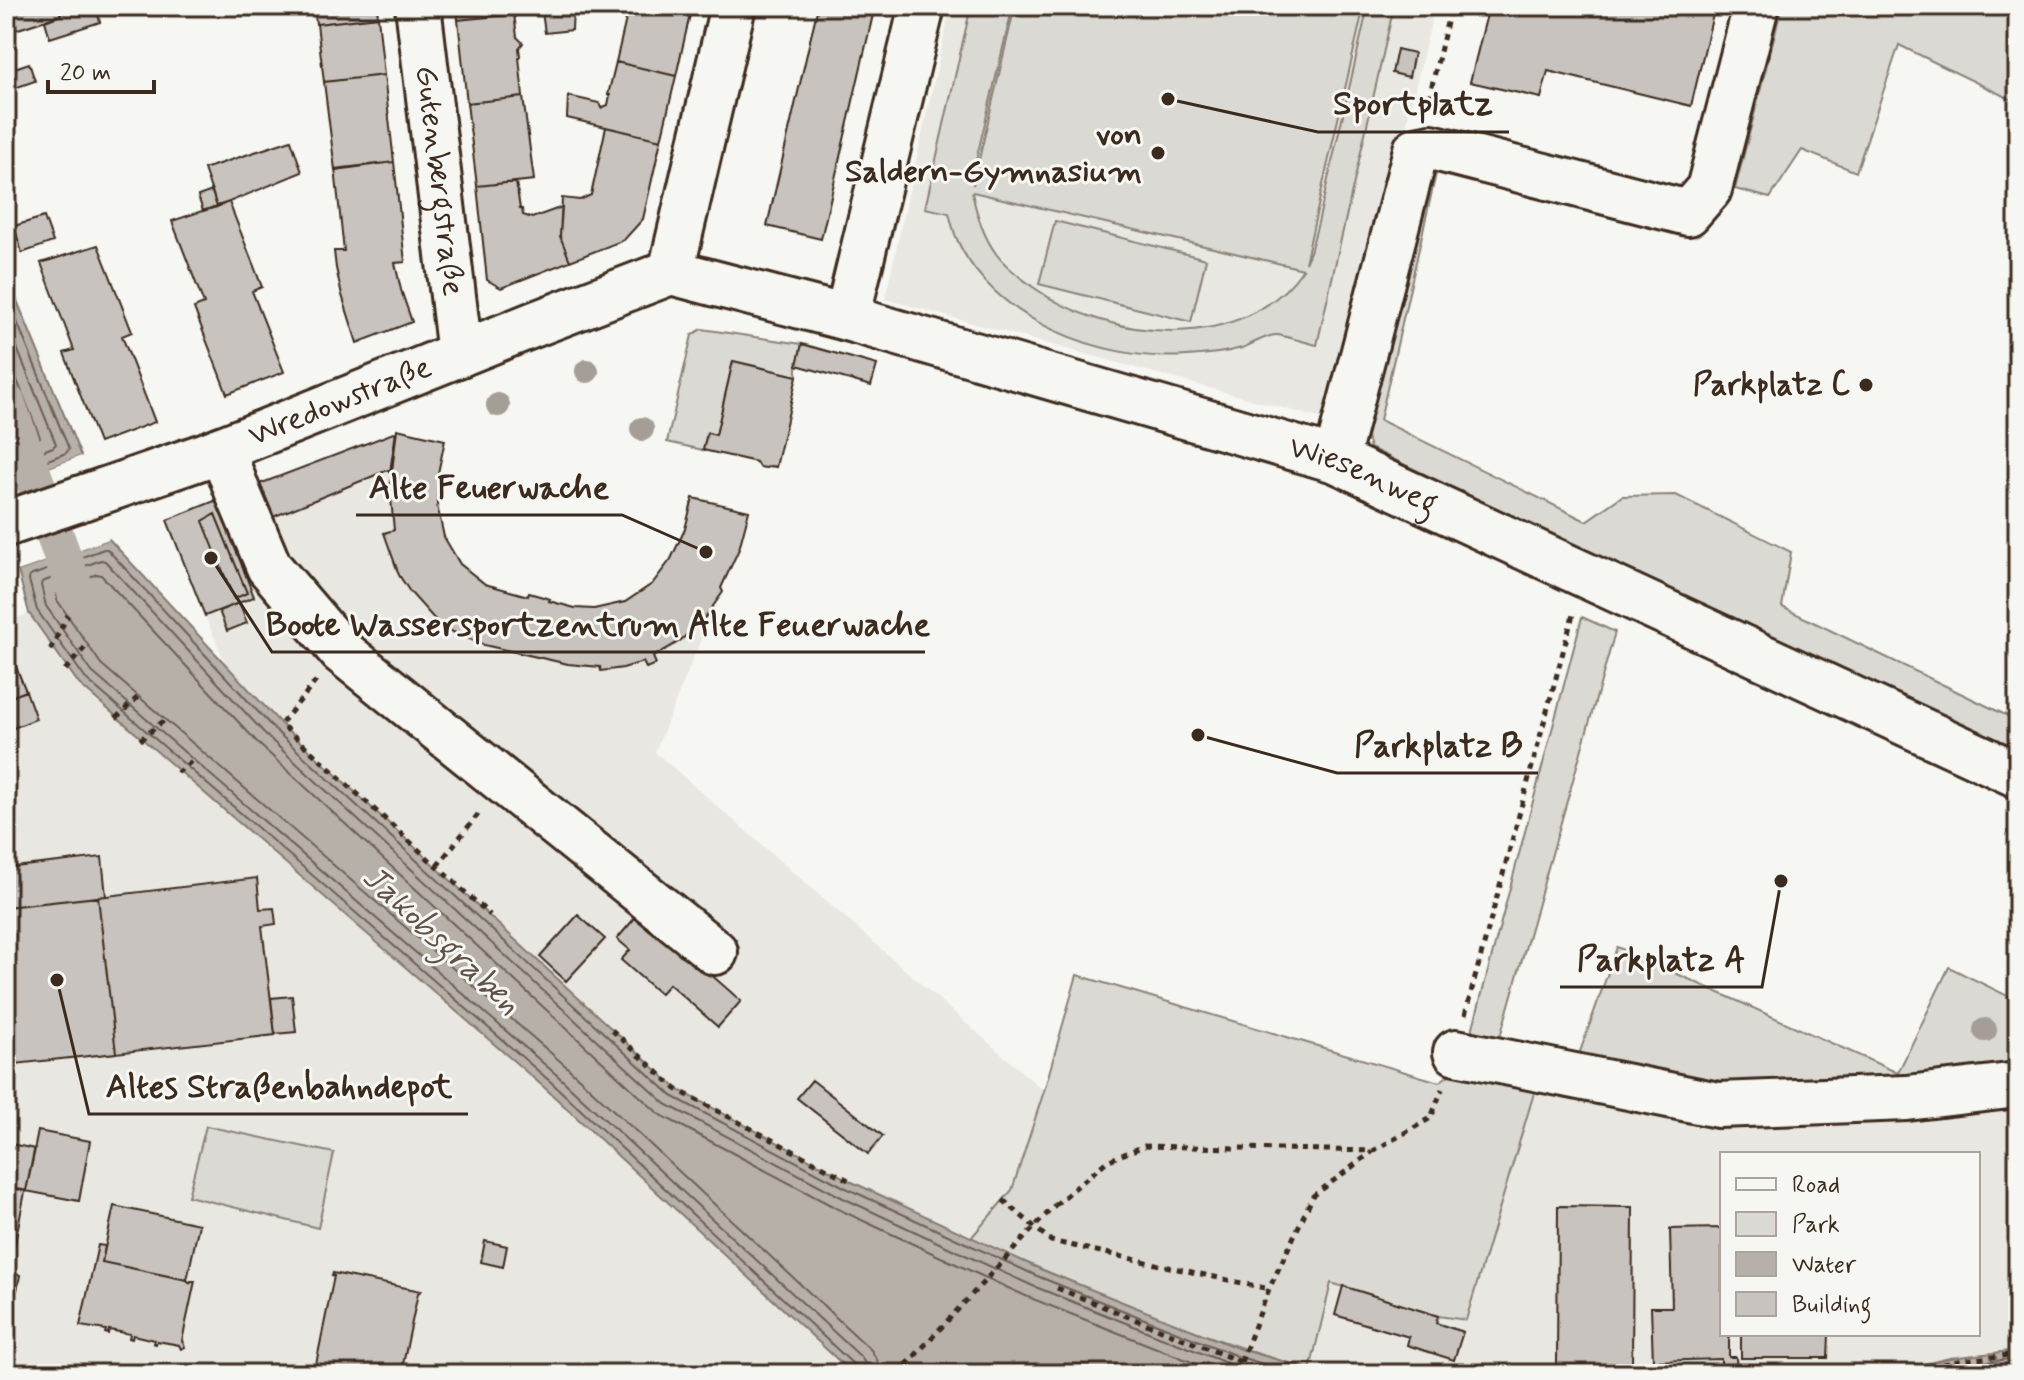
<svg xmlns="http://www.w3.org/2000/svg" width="2024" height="1380" font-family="Mynerve,sans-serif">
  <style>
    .built { fill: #e8e7e2; fill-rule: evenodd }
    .green { fill: #dad9d3; stroke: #8a8278; stroke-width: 2; fill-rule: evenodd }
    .water { fill: #b6b0a9; stroke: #857a71; stroke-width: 2 }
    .pier { fill: #f6f6f2 }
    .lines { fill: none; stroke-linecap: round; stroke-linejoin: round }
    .shore { stroke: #6c6056; stroke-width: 2 }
    .canal { stroke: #b6b0a9; stroke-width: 38 }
    .building { fill: #c8c3be; stroke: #3b2a1e; stroke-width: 2 }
    .minor-casing { stroke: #3b2a1e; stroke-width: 50 }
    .path { stroke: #3b2a1e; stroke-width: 5; stroke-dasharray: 6 6; stroke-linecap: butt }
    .minor { stroke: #f6f6f2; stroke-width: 44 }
    .path-bridge { stroke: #3b2a1e; stroke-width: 5; stroke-dasharray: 6 6; stroke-linecap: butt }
    .tree { fill: #a59e96 }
    .poi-dot { fill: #3b2a1e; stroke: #f6f6f2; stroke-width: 3 }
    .labels { text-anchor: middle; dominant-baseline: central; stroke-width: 6; stroke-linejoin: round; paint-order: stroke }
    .poi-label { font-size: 32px; font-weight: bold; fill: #3b2a1e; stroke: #f6f6f2; text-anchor: end }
    .street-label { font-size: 32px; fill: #3b2a1e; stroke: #f6f6f2 }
    .water-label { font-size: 34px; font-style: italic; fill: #605248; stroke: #f6f6f2 }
    .leader { fill: none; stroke: #3b2a1e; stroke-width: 3 }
    .callout-dot { fill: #3b2a1e; stroke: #f6f6f2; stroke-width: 3 }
    .callout-label { font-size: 34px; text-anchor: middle; font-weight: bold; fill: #3b2a1e; stroke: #f6f6f2; stroke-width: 6; stroke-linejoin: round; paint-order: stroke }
  </style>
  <rect width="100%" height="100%" fill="#f6f6f2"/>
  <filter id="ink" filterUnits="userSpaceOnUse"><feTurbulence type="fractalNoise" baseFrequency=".0125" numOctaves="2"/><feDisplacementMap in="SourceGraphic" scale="16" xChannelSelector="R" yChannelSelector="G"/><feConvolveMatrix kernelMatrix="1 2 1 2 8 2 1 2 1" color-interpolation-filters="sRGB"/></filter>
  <g filter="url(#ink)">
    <path class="built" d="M 951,6 L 1435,6 L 1334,422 L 885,299 Z
      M 388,470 L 390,472 L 391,510 L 394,530 L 385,534 L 399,575 L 409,592 L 437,622 L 453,632 L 470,640 L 519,654 L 520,652 L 568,664 L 600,667 L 601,671 L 623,668 L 643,662 L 646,668 L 655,664 L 653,657 L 680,641 L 694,628 L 717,600 L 655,752 L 1044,1091 L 1012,1190 L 971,1238 L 852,1182 L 676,1089 L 281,724 L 228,669 L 205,616 L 167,520 L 254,486 L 268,519 Z
      M 29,613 L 79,684 L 546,1089 L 853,1374 L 6,1374 L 6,623 Z
      M 1537,1083 L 2018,1093 L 2018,1350 L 1950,1358 L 1880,1374 L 1328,1374 L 1310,1370 L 1331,1282 L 1438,1316 ZM 1722,1154 L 1978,1154 L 1978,1334 L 1722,1334 Z"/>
    <path class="green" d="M 971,6 L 1013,6 L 972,177 L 973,185 L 1015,6 L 1364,6 L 1305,263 L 1310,252 L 1318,223 L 1368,6 L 1394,6 L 1317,345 C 1307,343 1283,335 1276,335 C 1266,335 1251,345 1242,348 C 1224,353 1205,355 1187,356 C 1103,362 991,320 956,237 C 953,229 951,221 949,213 L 925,208 ZM 972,193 L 973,192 L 1303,269 C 1245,355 1108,342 1033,287 C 1020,277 1007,268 997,255 C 983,236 977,215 972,193 Z
      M 1782,6 L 2018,6 L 2018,103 L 1899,45 L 1856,172 L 1802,150 L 1770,198 L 1735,189 Z
      M 1438,165 L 1380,420 L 1586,521 L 1622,496 L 1676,495 L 1791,552 L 1782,607 L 2018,721 L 2018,752 L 1607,562 L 1370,448 L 1360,413 L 1418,172 Z
      M 1055,221 L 1206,259 L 1191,322 L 1039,284 Z
      M 702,329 L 802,344 L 797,365 L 797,376 L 733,361 L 716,435 L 707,433 L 703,450 L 667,442 L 692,335 Z
      M 1582,617 L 1615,632 L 1496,1051 L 1468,1046 Z
      M 1617,947 L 1898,1073 L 1949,967 L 2018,1001 L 2018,1075 L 1719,1096 L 1575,1066 Z
      M 1077,975 L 1439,1082 L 1464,1065 L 1537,1083 L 1466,1320 L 1438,1316 L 1331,1283 L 1310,1370 C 1194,1335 1081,1288 971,1238 L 1012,1190 L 1044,1091 Z
      M 206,1126 L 334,1153 L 318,1228 L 188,1196 Z"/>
    <path class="water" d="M 6,274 L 81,456 L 6,484 Z
      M 109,539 L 281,724 L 677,1089 L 852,1182 L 1040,1269 L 1240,1349 L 1328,1374 L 853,1374 L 546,1089 L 79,684 L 29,613 L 18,571 Z
      M 2018,1350 L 2018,1374 L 1880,1374 L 1950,1358 Z"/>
    <path class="pier" d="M 81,456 L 82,460 L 6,488 L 6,484 Z
      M 107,535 L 109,539 L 18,571 L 17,567 Z"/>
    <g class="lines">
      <path class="shore" d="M 6,295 L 69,449 L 66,453 L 6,476
        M 6,321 L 56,444 L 53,447 L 6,465
        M 6,353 L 40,437 L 38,440 L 6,452
        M 857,1374 L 854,1365 L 552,1083 L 85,678 L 37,610 L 29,580 L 30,576 L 104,549 L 107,549 L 275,730 L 672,1096 L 848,1189 L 1037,1276 L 1237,1356 L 1295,1374
        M 868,1374 L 866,1365 L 861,1357 L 558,1076 L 92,672 L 46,606 L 41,585 L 42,582 L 101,560 L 105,561 L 268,737 L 666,1104 L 843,1198 L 963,1254 L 1033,1286 L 1234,1366 L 1261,1374
        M 880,1374 L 877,1360 L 871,1350 L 567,1067 L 101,664 L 57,600 L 56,590 L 97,574 L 101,575 L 260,745 L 659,1114 L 838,1209 L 958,1265 L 1028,1297 L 1222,1374
        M 1917,1374 L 1952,1366 L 2018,1358"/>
      <path class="canal" d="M 6,402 L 73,585 L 86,600"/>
    </g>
    <path class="building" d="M 6,6 L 58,6 L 61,15 L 6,33 Z
      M 58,6 L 83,6 L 60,13 Z
      M 83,6 L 96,6 L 100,22 L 50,38 L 45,21 L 61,15 L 60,13 Z
      M 314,6 L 377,6 L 378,17 L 316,24 Z
      M 457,6 L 517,6 L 518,14 L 458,20 Z
      M 541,6 L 573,6 L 573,8 L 542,12 Z
      M 629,6 L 692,6 L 676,76 L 616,62 Z
      M 818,6 L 875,6 L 821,239 L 767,226 Z
      M 1489,6 L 1715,6 L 1691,106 L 1548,71 L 1541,98 L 1470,82 Z
      M 573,8 L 572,30 L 545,33 L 542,12 Z
      M 514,14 L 517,37 L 523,43 L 519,48 L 520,56 L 519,57 L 523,97 L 467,103 L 458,20 Z
      M 378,17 L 384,75 L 324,82 L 317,24 Z
      M 1397,49 L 1414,53 L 1409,77 L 1392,73 Z
      M 616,62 L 676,76 L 661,140 L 567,118 L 568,96 L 599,103 L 601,108 L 608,105 L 610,95 L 608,95 Z
      M 29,63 L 35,81 L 6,91 L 6,71 Z
      M 384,75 L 394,162 L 335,170 L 324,82 Z
      M 523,97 L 534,180 L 477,186 L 467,103 Z
      M 606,127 L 661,140 L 643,219 L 624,240 L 570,261 L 560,236 L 562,198 L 580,200 L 591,195 Z
      M 291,140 L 302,172 L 217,207 L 204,169 Z
      M 394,162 L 405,262 L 395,263 L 401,290 L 412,322 L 357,343 L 342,295 L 336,268 L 334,251 L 344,251 L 335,169 Z
      M 516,182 L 520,209 L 522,209 L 523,215 L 532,218 L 562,207 L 560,236 L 570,261 L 501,288 L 487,280 L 477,186 Z
      M 212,191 L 217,207 L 203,211 L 198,196 Z
      M 229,202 L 262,287 L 252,291 L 284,372 L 227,394 L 194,308 L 204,304 L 172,221 Z
      M 44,217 L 53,242 L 22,253 L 14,226 Z
      M 98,245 L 132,332 L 122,336 L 155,422 L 99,443 L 64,353 L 74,350 L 41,263 Z
      M 802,344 L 877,365 L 871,386 L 797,365 Z
      M 733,361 L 797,376 L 776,467 L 770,466 L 766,468 L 759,467 L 756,462 L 703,450 L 707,433 L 716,435 Z
      M 397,429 L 445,440 L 438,473 L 437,505 L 444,537 L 460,564 L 485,584 L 528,596 L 529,593 L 550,599 L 549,601 L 575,608 L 594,609 L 625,602 L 652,584 L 671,559 L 685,529 L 693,498 L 749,511 L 739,549 L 721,588 L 723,592 L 706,616 L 694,628 L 680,641 L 653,657 L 656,664 L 646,668 L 643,662 L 623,668 L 601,671 L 600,667 L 568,664 L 484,645 L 453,632 L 437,622 L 410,592 L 399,575 L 384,533 L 394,530 L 390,488 Z
      M 396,432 L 390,472 L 388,470 L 268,519 L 254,486 Z
      M 217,500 L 254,597 L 205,616 L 167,520 Z
      M 215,514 L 247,593 L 234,599 L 203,521 Z
      M 239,603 L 247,623 L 227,631 L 219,611 Z
      M 14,662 L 26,691 L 6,699 L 6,665 Z
      M 26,691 L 36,719 L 6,731 L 6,699 Z
      M 102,857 L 106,896 L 6,907 L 6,868 Z
      M 257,878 L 260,909 L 274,908 L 276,924 L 262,926 L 275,1035 L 116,1053 L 98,897 Z
      M 98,897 L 116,1053 L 6,1065 L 6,907 Z
      M 640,912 L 741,1001 L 718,1027 L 669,984 L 660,994 L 621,960 L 630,950 L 617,939 Z
      M 578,915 L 605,939 L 566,981 L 540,957 Z
      M 292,996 L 296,1032 L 275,1034 L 271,998 Z
      M 812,1080 L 883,1136 L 868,1154 L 797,1098 Z
      M 38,1131 L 90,1141 L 79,1201 L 26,1191 Z
      M 6,1143 L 35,1149 L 26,1191 L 6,1187 Z
      M 6,1187 L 28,1191 L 25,1192 L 9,1273 L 20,1275 L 17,1290 L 6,1288 Z
      M 114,1206 L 199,1224 L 187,1280 L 102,1262 Z
      M 1558,1206 L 1633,1207 L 1632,1367 L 1557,1366 Z
      M 1722,1228 L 1722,1334 L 1729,1334 L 1729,1357 L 1736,1357 L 1737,1374 L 1721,1374 L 1721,1359 L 1653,1361 L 1651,1307 L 1672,1307 L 1670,1229 Z
      M 485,1241 L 507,1246 L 503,1267 L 481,1262 Z
      M 98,1245 L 105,1246 L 102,1262 L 187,1280 L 190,1283 L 191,1281 L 195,1281 L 182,1341 L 185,1347 L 181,1349 L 179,1345 L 157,1341 L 156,1344 L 153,1343 L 154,1340 L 133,1335 L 132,1339 L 129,1338 L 130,1334 L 109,1330 L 108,1334 L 105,1333 L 106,1330 L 80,1326 Z
      M 333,1273 L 421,1291 L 418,1293 L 401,1374 L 314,1374 L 334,1276 L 332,1276 Z
      M 1343,1286 L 1438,1316 L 1436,1323 L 1463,1332 L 1454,1360 L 1407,1345 L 1409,1337 L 1335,1315 Z
      M 1741,1334 L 1829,1334 L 1828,1358 L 1741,1358 Z
      M 301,1365 L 315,1368 L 314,1374 L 299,1374 Z"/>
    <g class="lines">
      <g class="minor-casing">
        <g id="minor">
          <path id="s1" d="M 418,6 L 460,354"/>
          <path id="s2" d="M 671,272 L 847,318 L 1336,460 L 2018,775"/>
          <path d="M 671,272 L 733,6"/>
          <path d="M 847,318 L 922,6"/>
          <path d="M 222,449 L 238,493 L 269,567 L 341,651 L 715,952"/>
          <path d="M 1336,460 L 1416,150 L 1431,147 L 1688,213 L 1709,189 L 1756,6"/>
          <path id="s3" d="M 6,524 L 207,455 L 535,324 L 671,272"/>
          <path d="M 1456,1052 L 1718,1105 L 1907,1098 L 2018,1085"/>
        </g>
      </g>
      <path class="path" d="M 1426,110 L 1451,6
        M 50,650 L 68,615
        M 65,670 L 87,645
        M 316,681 L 281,724 L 490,915
        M 116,718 L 139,696
        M 140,740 L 166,719
        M 177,773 L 193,760
        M 437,866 L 480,812
        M 1465,1015 L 1574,611
        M 612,1030 L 676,1089 L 852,1182
        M 1003,1200 L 1051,1241 L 1269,1289
        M 1055,1205 L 1107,1161 L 1144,1146 L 1373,1151 L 1431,1118 L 1442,1089
        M 1057,1288 L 1241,1362
        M 1241,1374 L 1241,1362 L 1269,1289 L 1313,1196 L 1372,1152
        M 1896,1374 L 1958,1361 L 2018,1354"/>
      <use href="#minor" class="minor"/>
      <path class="path-bridge" d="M 898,1374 L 1055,1205"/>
    </g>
    <g class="tree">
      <circle cx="587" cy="371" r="12"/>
      <circle cx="498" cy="405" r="12"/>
      <circle cx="642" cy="429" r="12"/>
      <circle cx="1985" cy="1030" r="12"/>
    </g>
  </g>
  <g class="poi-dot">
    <circle cx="1158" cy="153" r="8"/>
    <circle cx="1866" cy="385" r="8"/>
  </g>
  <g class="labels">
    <g class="poi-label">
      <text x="1142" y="135">von<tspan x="1142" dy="37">Saldern-Gymnasium</tspan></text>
      <text x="1850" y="385">Parkplatz C</text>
    </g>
    <g class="street-label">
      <text stroke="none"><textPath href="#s1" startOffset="176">Gutenbergstraße</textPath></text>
      <text stroke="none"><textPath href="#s3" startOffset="356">Wredowstraße</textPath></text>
      <text stroke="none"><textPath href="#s2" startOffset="722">Wiesenweg</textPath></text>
    </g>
    <g class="water-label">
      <text transform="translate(441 941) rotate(43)">Jakobsgraben</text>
    </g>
  </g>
  <path class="leader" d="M1168 99L1318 132H1509M706 552L622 515H356M211 558L272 652H925M1198 735L1337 773H1538M1781 881L1762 987H1560M57 980L89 1114H468"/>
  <g class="callout-dot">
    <circle cx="1168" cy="99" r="8"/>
    <circle cx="706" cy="552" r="8"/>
    <circle cx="211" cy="558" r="8"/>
    <circle cx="1198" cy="735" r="8"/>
    <circle cx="1781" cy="881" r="8"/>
    <circle cx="57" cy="980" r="8"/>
  </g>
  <g class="callout-label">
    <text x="1413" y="114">Sportplatz</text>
    <text x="489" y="498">Alte Feuerwache</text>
    <text x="598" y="635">Boote Wassersportzentrum Alte Feuerwache</text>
    <text x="1438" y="756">Parkplatz B</text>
    <text x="1661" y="970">Parkplatz A</text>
    <text x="279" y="1097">Altes Straßenbahndepot</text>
  </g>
  <rect width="2024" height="1380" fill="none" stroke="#f6f6f2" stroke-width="32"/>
  <rect x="16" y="16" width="1992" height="1348" fill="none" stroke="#3b2a1e" stroke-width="3" filter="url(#ink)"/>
  <rect x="1720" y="1152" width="260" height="184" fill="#f6f6f2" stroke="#aba49d" stroke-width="2"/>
  <rect x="1736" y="1178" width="40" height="12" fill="#f6f6f2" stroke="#aba49d" stroke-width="2"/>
  <text x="1792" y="1192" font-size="24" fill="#3b2a1e">Road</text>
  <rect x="1736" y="1212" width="40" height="24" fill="#dad9d3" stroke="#aba49d" stroke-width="2"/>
  <text x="1792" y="1232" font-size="24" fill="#3b2a1e">Park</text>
  <rect x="1736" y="1252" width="40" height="24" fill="#b6b0a9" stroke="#aba49d" stroke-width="2"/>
  <text x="1792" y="1272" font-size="24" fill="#3b2a1e">Water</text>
  <rect x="1736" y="1292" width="40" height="24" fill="#c8c3be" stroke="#aba49d" stroke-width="2"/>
  <text x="1792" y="1312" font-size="24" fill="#3b2a1e">Building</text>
  <path d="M48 80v12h106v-12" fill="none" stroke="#3b2a1e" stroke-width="4"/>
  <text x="60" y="80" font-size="24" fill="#3b2a1e" stroke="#f6f6f2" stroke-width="6" paint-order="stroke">20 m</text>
</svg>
